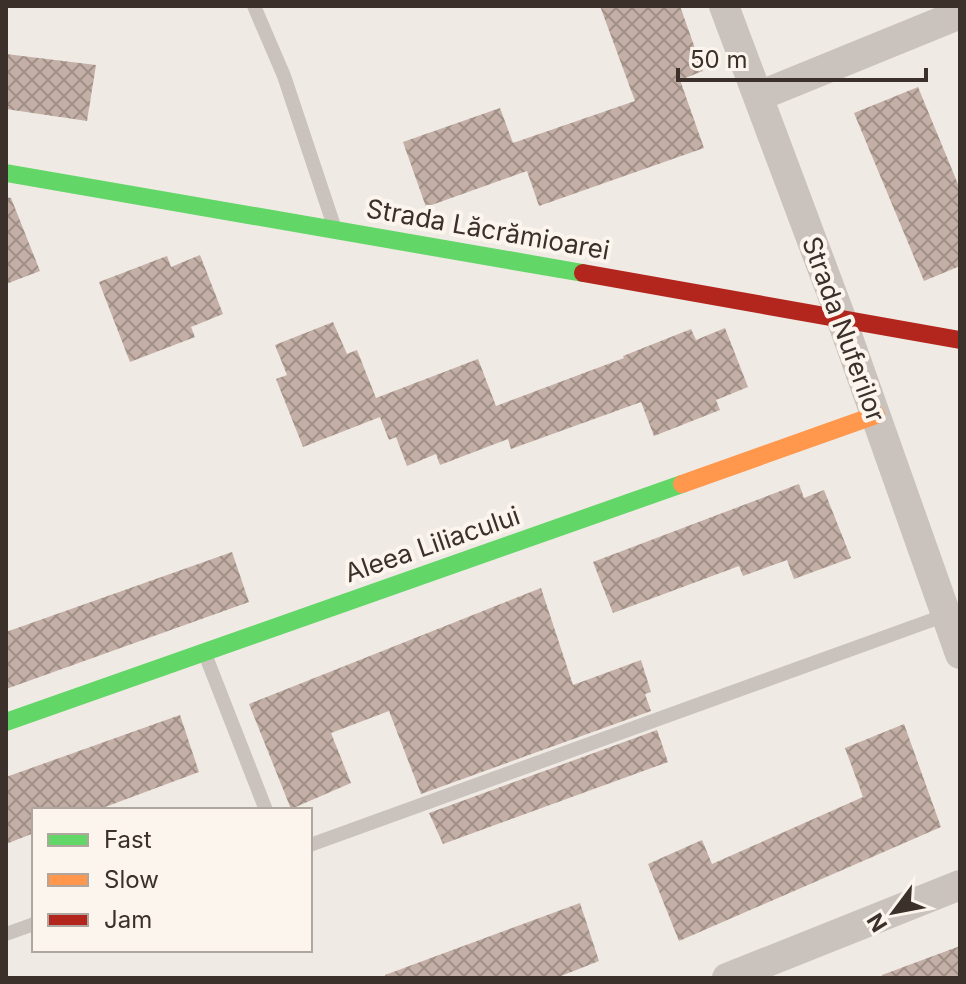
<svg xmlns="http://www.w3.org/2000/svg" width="966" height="984" font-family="Inter,sans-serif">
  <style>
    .building { fill: url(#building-cross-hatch) }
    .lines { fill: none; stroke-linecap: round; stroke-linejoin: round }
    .lane { stroke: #cac3bd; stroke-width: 14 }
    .street { stroke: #cac3bd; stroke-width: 30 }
    .fast { stroke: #63d668; stroke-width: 18 }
    .slow { stroke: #ff974d; stroke-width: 18 }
    .jam { stroke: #b3261e; stroke-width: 18 }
    .labels { text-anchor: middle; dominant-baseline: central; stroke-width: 8; stroke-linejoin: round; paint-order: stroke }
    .street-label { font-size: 26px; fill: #3b302a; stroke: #fbf5ed }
  </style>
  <defs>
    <pattern id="building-cross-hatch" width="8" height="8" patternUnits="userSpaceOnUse" patternTransform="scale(2)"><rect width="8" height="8" fill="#c4afa6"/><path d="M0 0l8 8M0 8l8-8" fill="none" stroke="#a08f87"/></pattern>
  </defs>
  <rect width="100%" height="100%" fill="#f0eae4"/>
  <path class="building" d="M 600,6 L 680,6 L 703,71 L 680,80 L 704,148 L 539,206 L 527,171 L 426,207 L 403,142 L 500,108 L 513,143 L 635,101 Z
    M 6,54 L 96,65 L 87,121 L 6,109 Z
    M 918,87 L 960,189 L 960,266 L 924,281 L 854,113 Z
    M 6,197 L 11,198 L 40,271 L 6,284 Z
    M 200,255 L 223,314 L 191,327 L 195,337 L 130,362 L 99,282 L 167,256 L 171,267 Z
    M 333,322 L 347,354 L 357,350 L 376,398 L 478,359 L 496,406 L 624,358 L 623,356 L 691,329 L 696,340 L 725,328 L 748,387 L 716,400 L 720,410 L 654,436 L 641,402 L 511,449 L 508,439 L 440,465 L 436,454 L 407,466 L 396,437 L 389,440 L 380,417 L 303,447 L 276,379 L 287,375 L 275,345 Z
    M 799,484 L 804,498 L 824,490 L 851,558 L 794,579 L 787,560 L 743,576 L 739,566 L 613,613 L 593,562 Z
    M 232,552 L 249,602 L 6,689 L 6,632 Z
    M 541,588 L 573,685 L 641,660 L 651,692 L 645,694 L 651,711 L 421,794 L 389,711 L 331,733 L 351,783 L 291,809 L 249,704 Z
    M 180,715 L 199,772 L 97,810 L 34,810 L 34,833 L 6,844 L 6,777 Z
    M 904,724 L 941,827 L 679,941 L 648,864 L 702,840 L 712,864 L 863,797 L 845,748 Z
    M 657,730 L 668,762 L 443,844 L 429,813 Z
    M 580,903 L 599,961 L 556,978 L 386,978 L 385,975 Z
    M 960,946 L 960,978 L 882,978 L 882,975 Z"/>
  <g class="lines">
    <path class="lane" d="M 254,6 L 284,76 L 333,223
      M 205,654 L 266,810
      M 310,845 L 946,615
      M 6,934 L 34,924"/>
    <path class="street" d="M 724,6 L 841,318 L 960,654
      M 759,96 L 960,14
      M 727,978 L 960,885"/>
    <path class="fast" d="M 6,173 L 583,273
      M 6,722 L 682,484"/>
    <path class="slow" d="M 682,484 L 876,415"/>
    <path class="jam" d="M 583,273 L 960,340"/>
  </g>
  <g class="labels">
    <g class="street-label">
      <text transform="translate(488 229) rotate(10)">Strada Lăcrămioarei</text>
      <text transform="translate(844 329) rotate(70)">Strada Nuferilor</text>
      <text transform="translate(432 544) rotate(-19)">Aleea Liliacului</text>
    </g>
  </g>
  <rect width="966" height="984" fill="none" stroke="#3b302a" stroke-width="16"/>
  <rect x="32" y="808" width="280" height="144" fill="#fbf5ed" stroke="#aea69f" stroke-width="2"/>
  <rect x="48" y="834" width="40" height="12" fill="#63d668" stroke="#aea69f" stroke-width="2"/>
  <text x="104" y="848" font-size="24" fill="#3b302a">Fast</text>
  <rect x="48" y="874" width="40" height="12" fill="#ff974d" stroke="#aea69f" stroke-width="2"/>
  <text x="104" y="888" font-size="24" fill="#3b302a">Slow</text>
  <rect x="48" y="914" width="40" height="12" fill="#b3261e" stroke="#aea69f" stroke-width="2"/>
  <text x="104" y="928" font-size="24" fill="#3b302a">Jam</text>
  <g transform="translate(894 912) rotate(238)" stroke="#fbf5ed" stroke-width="6" paint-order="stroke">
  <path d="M0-6L14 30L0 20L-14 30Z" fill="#3b302a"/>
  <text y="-12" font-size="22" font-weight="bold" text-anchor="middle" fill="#3b302a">N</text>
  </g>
  <path d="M678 68v12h248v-12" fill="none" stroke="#3b302a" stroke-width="4"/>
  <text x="690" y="68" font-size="24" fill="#3b302a" stroke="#fbf5ed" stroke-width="6" paint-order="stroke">50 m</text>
</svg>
